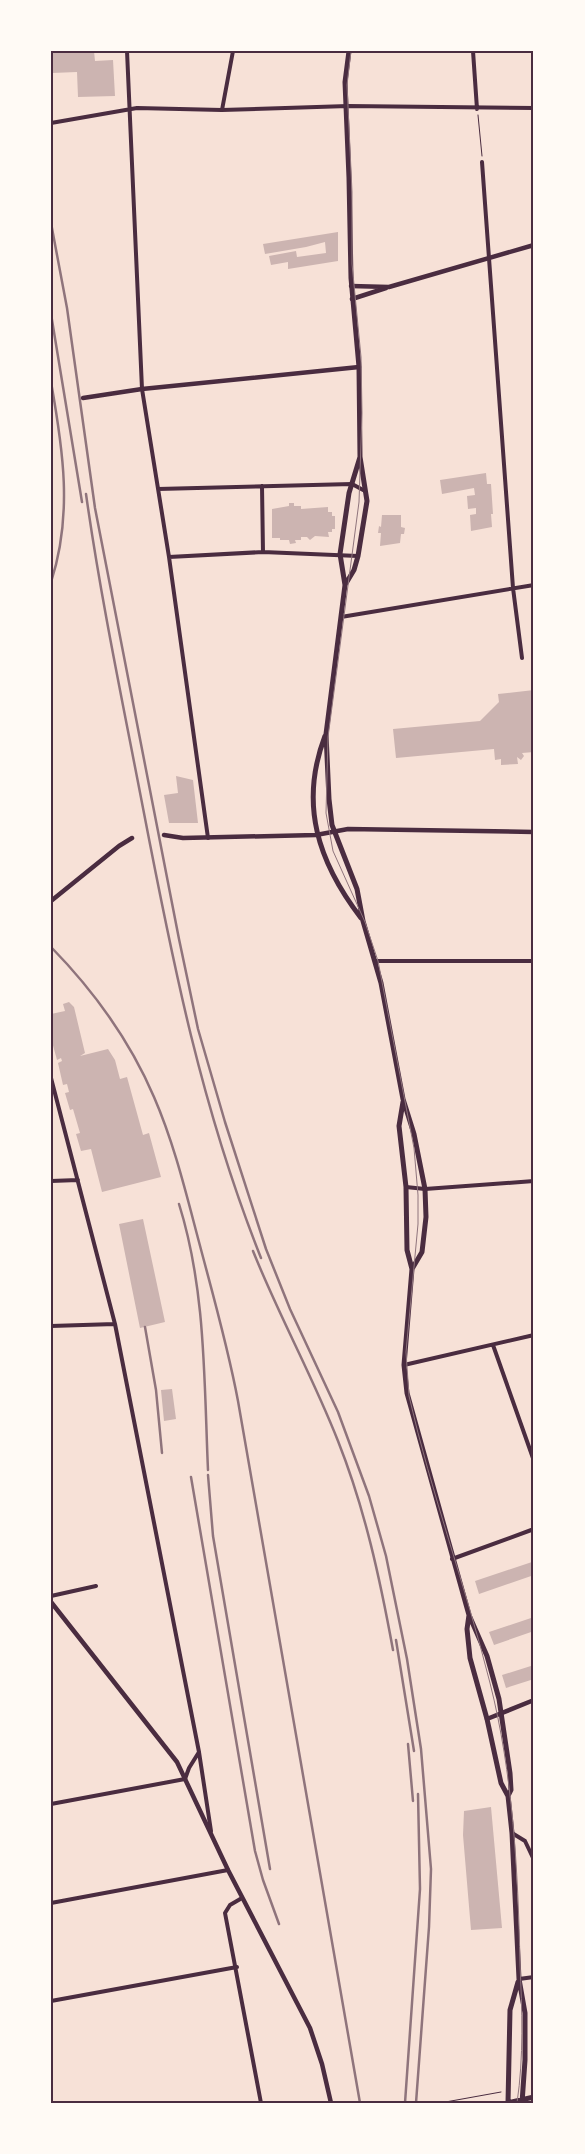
<svg xmlns="http://www.w3.org/2000/svg" width="585" height="2154" font-family="Commissioner,sans-serif">
  <style>
    .building { fill: #ccb4b1 }
    .lines { fill: none; stroke-linecap: round; stroke-linejoin: round }
    .path { stroke: #4a2c40; stroke-width: 1 }
    .minor { stroke: #4a2c40; stroke-width: 4 }
    .tertiary { stroke: #4a2c40; stroke-width: 4.5 }
    .secondary { stroke: #4a2c40; stroke-width: 5 }
    .tram { stroke: #8f747c; stroke-width: 1 }
    .rail { stroke: #8f747c; stroke-width: 2.5 }
    .neatline { fill: none; stroke: #4a2c40; stroke-width: 2 }
  </style>
  <rect width="100%" height="100%" fill="#f7e1d7"/>
  <path class="building" d="M 51,51 L 94,51 L 95,61 L 113,60 L 115,96 L 78,97 L 77,72 L 52,73 Z
    M 338,232 L 338,261 L 288,269 L 288,262 L 271,265 L 269,256 L 296,251 L 297,257 L 326,253 L 325,242 L 306,247 L 265,254 L 263,244 Z
    M 486,473 L 487,484 L 491,484 L 493,514 L 491,514 L 492,527 L 471,531 L 470,515 L 476,514 L 476,508 L 468,509 L 467,496 L 475,495 L 474,488 L 442,494 L 440,480 Z
    M 289,503 L 294,503 L 294,506 L 301,506 L 301,509 L 328,507 L 328,512 L 332,512 L 332,516 L 335,516 L 335,529 L 332,529 L 332,532 L 328,532 L 329,537 L 315,536 L 310,540 L 307,537 L 301,537 L 301,540 L 295,540 L 296,543 L 290,544 L 289,540 L 280,540 L 280,538 L 272,538 L 272,509 L 289,506 Z
    M 382,515 L 401,515 L 401,527 L 405,528 L 404,534 L 401,534 L 400,543 L 380,546 L 381,533 L 378,533 L 379,526 L 381,527 Z
    M 534,690 L 534,752 L 522,753 L 524,756 L 521,760 L 517,757 L 518,764 L 501,765 L 501,759 L 495,760 L 494,749 L 396,758 L 393,729 L 480,721 L 499,702 L 498,694 Z
    M 176,776 L 193,780 L 198,823 L 169,823 L 164,795 L 178,793 Z
    M 69,1002 L 74,1007 L 85,1053 L 80,1056 L 108,1049 L 115,1060 L 120,1079 L 127,1077 L 143,1135 L 149,1133 L 161,1177 L 102,1192 L 91,1149 L 81,1151 L 76,1134 L 80,1133 L 73,1109 L 70,1110 L 65,1093 L 69,1092 L 67,1084 L 63,1085 L 58,1063 L 62,1061 L 61,1058 L 57,1060 L 51,1038 L 51,1014 L 65,1011 L 63,1004 Z
    M 143,1219 L 165,1322 L 140,1328 L 119,1224 Z
    M 172,1389 L 176,1419 L 164,1421 L 161,1390 Z
    M 532,1562 L 534,1575 L 479,1594 L 475,1581 Z
    M 534,1617 L 534,1631 L 494,1645 L 489,1632 Z
    M 534,1665 L 534,1679 L 506,1688 L 502,1675 Z
    M 491,1807 L 502,1928 L 471,1930 L 463,1835 L 464,1811 Z"/>
  <g class="lines">
    <path class="path" d="M 478,115 L 482,156
      M 440,2103 L 501,2092"/>
    <path class="minor" d="M 127,51 L 142,389 L 169,557 L 208,838
      M 473,51 L 477,109
      M 222,110 L 233,51
      M 51,123 L 137,108 L 222,110 L 348,106 L 534,108
      M 482,162 L 513,588 L 522,658
      M 262,486 L 263,552
      M 158,489 L 352,484 L 365,491
      M 169,557 L 263,552 L 358,556
      M 341,617 L 534,585
      M 375,961 L 534,961
      M 51,1078 L 115,1324 L 199,1752 L 211,1831
      M 51,1181 L 78,1180
      M 406,1187 L 425,1189 L 534,1181
      M 51,1326 L 115,1324
      M 493,1345 L 534,1461
      M 404,1365 L 534,1335
      M 452,1559 L 534,1529
      M 51,1596 L 96,1586
      M 51,1804 L 185,1779 L 189,1768 L 199,1752
      M 512,1833 L 525,1841 L 534,1860
      M 242,1898 L 230,1905 L 225,1913 L 261,2103
      M 51,1903 L 228,1870
      M 519,1979 L 534,1977
      M 51,2001 L 237,1967"/>
    <path class="tertiary" d="M 351,286 L 389,287 L 534,245
      M 352,299 L 386,288
      M 83,398 L 142,389 L 359,367
      M 164,835 L 183,838 L 316,835 L 348,829 L 534,832
      M 51,901 L 119,846 L 132,838
      M 51,1602 L 177,1762 L 228,1870 L 310,2028 L 322,2064 L 331,2103
      M 487,1719 L 534,1700"/>
    <path class="secondary" d="M 360,457 L 349,493 L 340,554 L 345,585 L 326,734 L 329,799 L 332,825 L 357,889 L 363,921 L 381,983 L 403,1099 L 414,1134 L 425,1189 L 426,1217 L 422,1252 L 412,1269
      M 345,585 L 354,570 L 358,556 L 367,501 L 360,457 L 359,367 L 351,278 L 349,178 L 345,82 L 349,51
      M 325,736 C 299,804 318,862 361,918
      M 403,1102 L 399,1126 L 406,1187 L 407,1250 L 412,1269 L 404,1365 L 407,1393 L 469,1615 L 487,1656 L 499,1699 L 510,1773 L 511,1790 L 508,1796
      M 469,1615 L 467,1629 L 470,1658 L 487,1719 L 501,1783 L 508,1796 L 512,1833 L 519,1979 L 525,2013 L 525,2060 L 522,2103
      M 507,2103 L 534,2097
      M 508,2103 L 510,2010 L 518,1982"/>
    <path class="tram" d="M 351,51 L 347,85 L 352,192 L 352,264 L 361,357 L 362,413 L 359,502 L 328,737 L 326,813 L 333,851 L 365,922 L 378,961 L 414,1148 L 418,1195 L 418,1224 L 406,1352 L 409,1396 C 431,1493 466,1587 490,1683 C 513,1774 518,1870 520,1964 C 522,2010 524,2056 517,2103"/>
    <path class="rail" d="M 51,223 L 67,308 L 95,508 L 179,939 L 198,1029 L 225,1122 L 266,1249 L 290,1309 L 338,1412 L 369,1496 L 386,1556 L 407,1659 L 421,1749 L 431,1869 L 429,1927 L 416,2103
      M 51,314 L 82,502
      M 51,382 C 63,449 73,515 51,582
      M 86,494 C 101,600 123,704 143,808 C 173,964 202,1110 261,1258
      M 51,947 C 94,991 130,1041 154,1097 C 174,1143 186,1193 199,1242 C 213,1295 228,1347 238,1401 L 360,2103
      M 179,1204 C 206,1290 204,1381 208,1470
      M 253,1251 C 279,1316 313,1377 338,1441 C 365,1509 380,1579 393,1650
      M 145,1327 L 156,1390 L 162,1453
      M 208,1475 L 213,1536 L 270,1869
      M 191,1477 L 255,1851 L 263,1880 L 279,1924
      M 396,1640 L 414,1751
      M 408,1744 L 413,1801
      M 405,2103 L 420,1889 L 418,1794"/>
  </g>
  <rect width="585" height="2154" fill="none" stroke="#fffaf5" stroke-width="105"/>
  <rect x="52" y="52" width="480" height="2050" class="neatline"/>
</svg>
